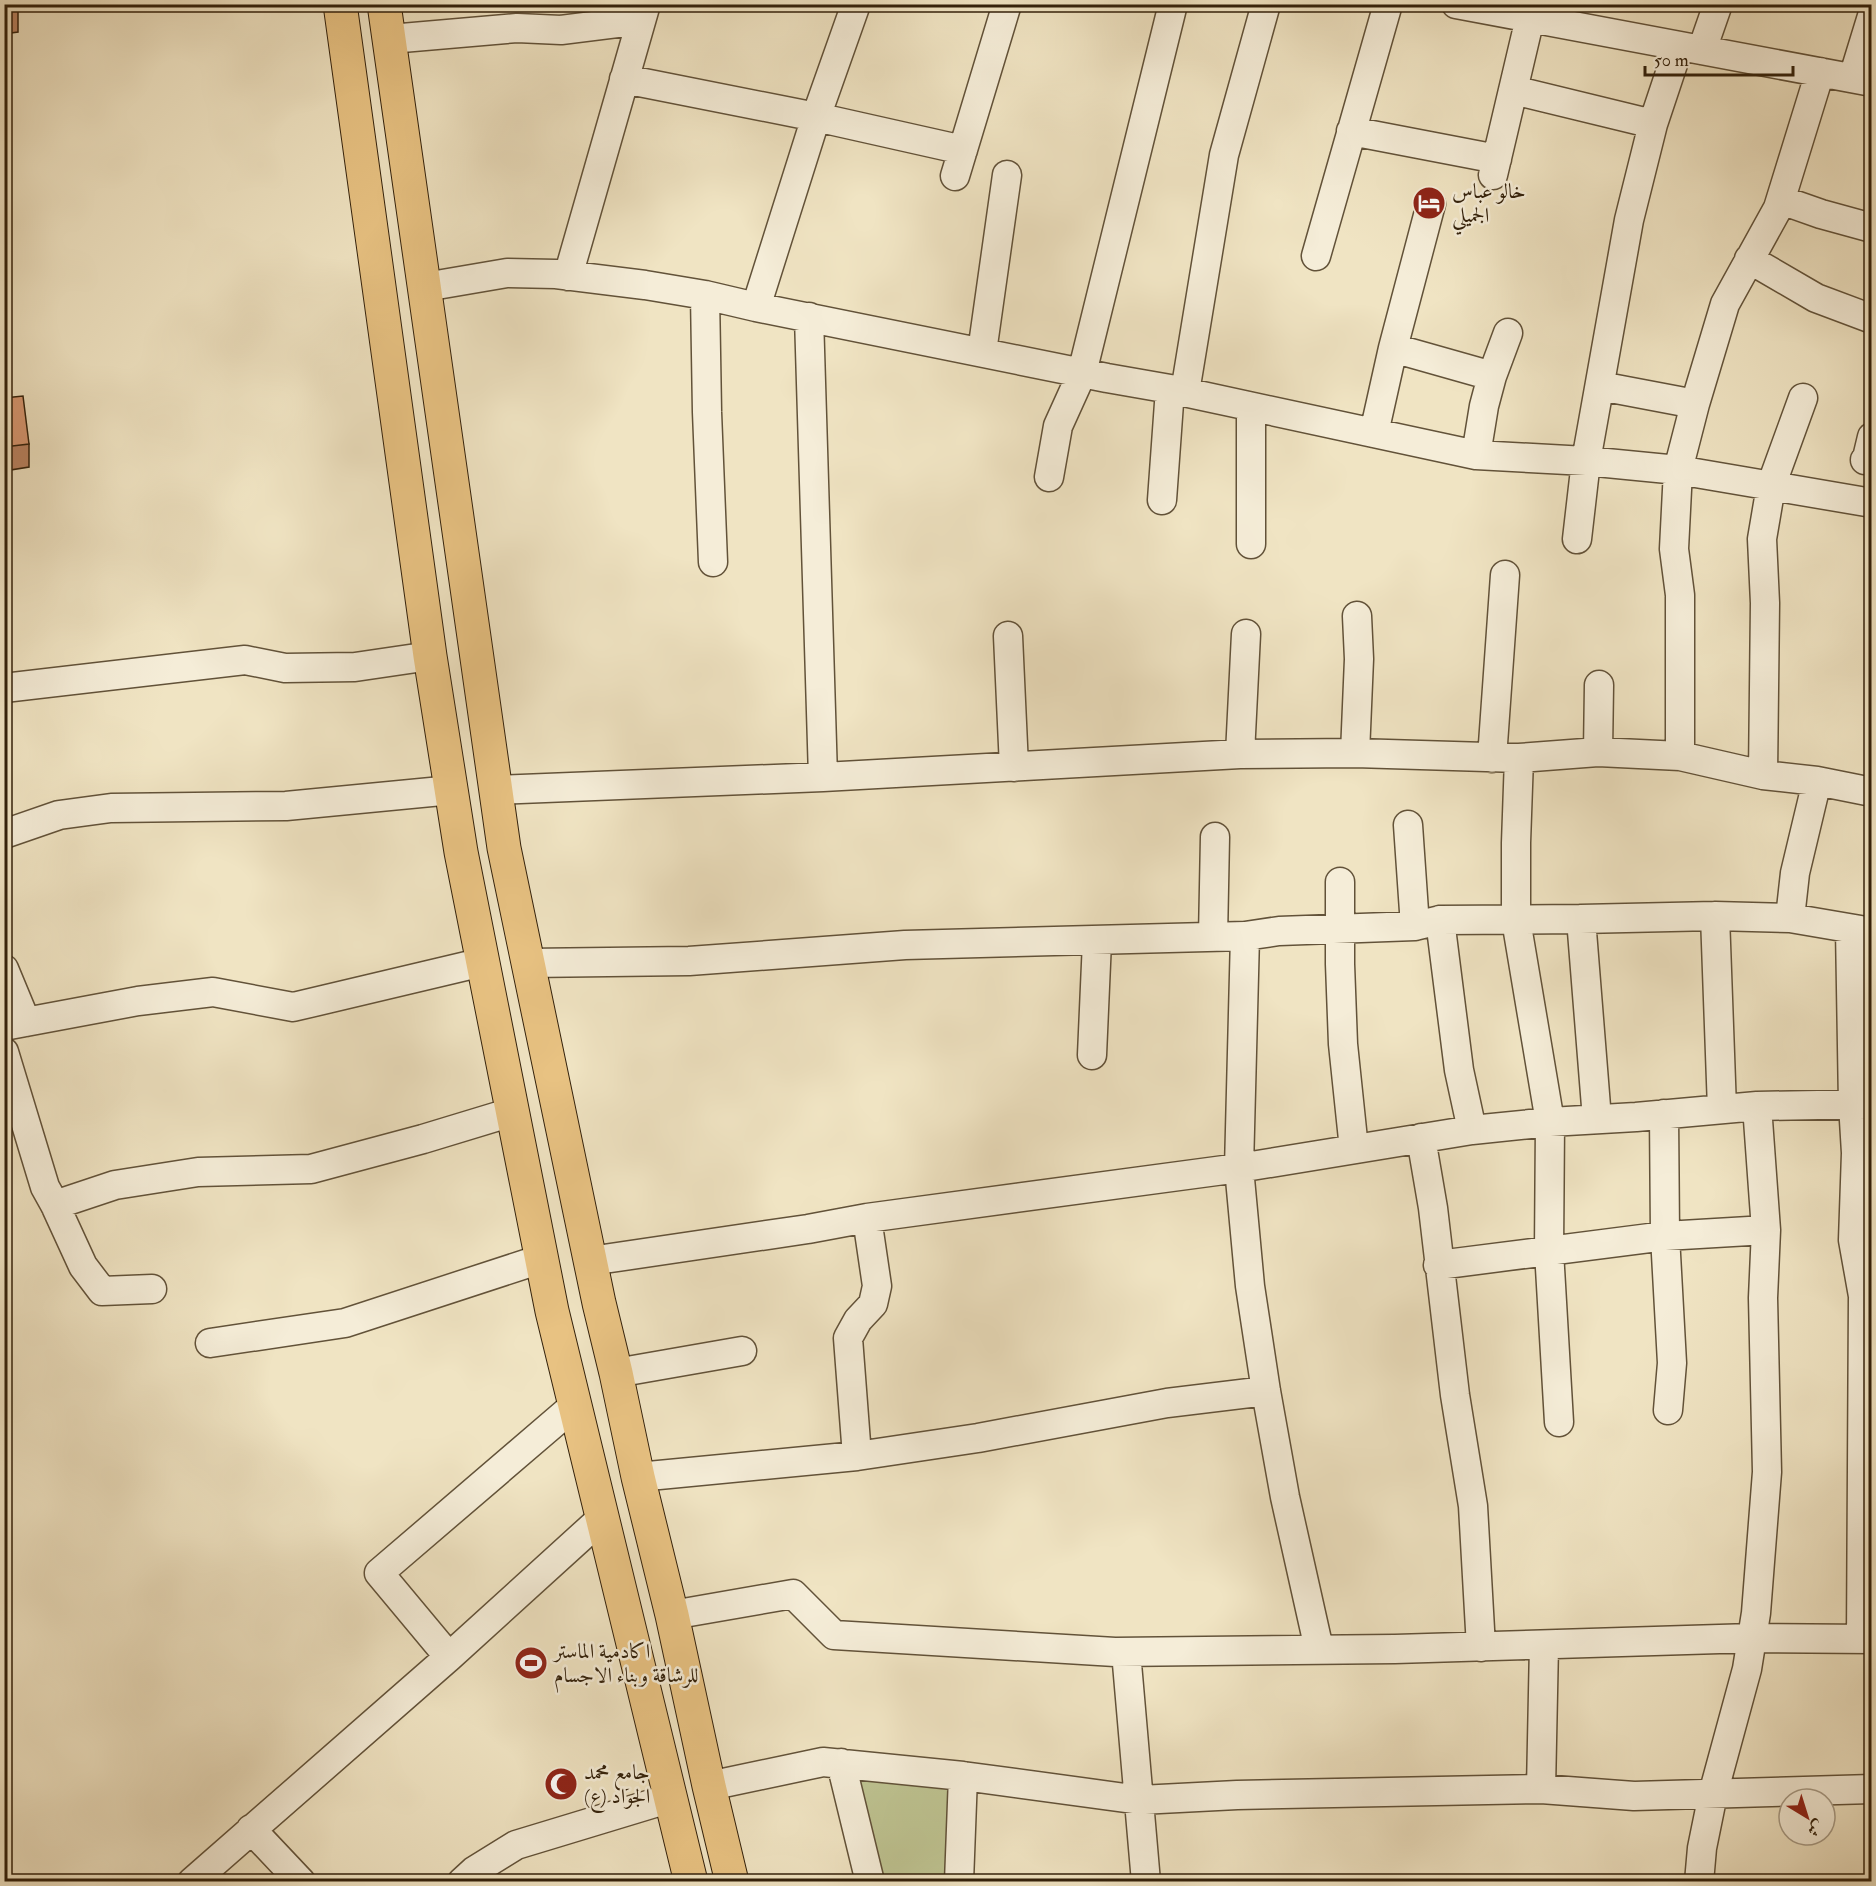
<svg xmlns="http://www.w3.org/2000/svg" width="1876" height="1886" font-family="'IM FELL Double Pica',Amiri,serif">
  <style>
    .green { fill: #bec391; stroke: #78724e; stroke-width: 1.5 }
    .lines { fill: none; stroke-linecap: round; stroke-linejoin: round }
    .minor-casing { stroke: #625239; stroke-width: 31 }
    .major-casing { stroke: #33210b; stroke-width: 35 }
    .minor { stroke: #f5edd8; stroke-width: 28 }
    .major { stroke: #e8c282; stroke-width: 33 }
    .wall { fill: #ba8362; stroke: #33210b; stroke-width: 1.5 }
    .building { fill: #d89872; stroke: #33210b; stroke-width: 1.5 }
    .labels { text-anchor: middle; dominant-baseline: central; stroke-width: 5; stroke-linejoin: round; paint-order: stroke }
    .poi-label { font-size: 21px; fill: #33210b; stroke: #f5edd8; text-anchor: start }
  </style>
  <rect width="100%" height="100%" fill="#f0e4c3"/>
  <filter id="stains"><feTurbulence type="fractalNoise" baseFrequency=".00333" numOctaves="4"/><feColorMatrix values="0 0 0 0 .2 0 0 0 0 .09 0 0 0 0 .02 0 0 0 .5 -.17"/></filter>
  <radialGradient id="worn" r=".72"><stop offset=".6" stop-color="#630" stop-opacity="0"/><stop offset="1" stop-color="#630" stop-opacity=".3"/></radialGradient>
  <path class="green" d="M 845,1768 L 952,1783 L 953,1881 L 874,1881 Z"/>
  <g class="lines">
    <g class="minor-casing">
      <path id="minor" d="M 1456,4 L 1872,82
        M 390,39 L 517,28 L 561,30 L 641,20
        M 1702,50 L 1718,4
        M 1853,78 L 1872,16
        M 624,79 L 816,117 L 963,150
        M 1513,90 L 1653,124
        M 1351,131 L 1497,159
        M 1493,175 L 1530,18
        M 955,176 L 1007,4
        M 1781,200 L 1821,214 L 1872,228
        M 1316,256 L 1388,4
        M 1749,259 L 1816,298 L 1872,319
        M 568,276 L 646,4
        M 425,287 L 507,273 L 556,274 L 645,285 L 705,295 L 756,307 L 1107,378 L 1170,389 L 1476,455 L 1586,461 L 1678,470 L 1872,503
        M 705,295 L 707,412 L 713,562
        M 756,307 L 816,117 L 856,4
        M 809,317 L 823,777
        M 1393,348 L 1492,376
        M 982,352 L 1007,175
        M 1600,386 L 1695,404
        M 1185,392 L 1224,155 L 1266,4
        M 1251,407 L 1251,544
        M 1374,433 L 1393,348 L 1431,204
        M 1476,455 L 1484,406 L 1492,376 L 1508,333
        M 1865,460 L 1867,458 L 1872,437
        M 1049,477 L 1058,426 L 1082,373 L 1173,4
        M 1162,500 L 1170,389
        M 1577,539 L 1586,461 L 1629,220 L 1653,124 L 1679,46
        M 1008,636 L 1014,767
        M 4,688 L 245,660 L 285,668 L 355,667 L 430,656
        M 1598,752 L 1599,685
        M 1355,753 L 1359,659 L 1357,616
        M 1240,754 L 1246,634
        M 1680,756 L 1680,595 L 1674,549 L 1678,470 L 1695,404 L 1725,304 L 1778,208 L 1820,72
        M 1492,758 L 1505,575
        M 1519,758 L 1516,843 L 1516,920 L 1550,1122 L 1549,1251 L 1559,1422
        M 1763,775 L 1765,603 L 1762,539 L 1771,486 L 1803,398
        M 496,790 L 823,777 L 1240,754 L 1355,753 L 1519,758 L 1598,752 L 1680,756 L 1763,775 L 1817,781 L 1872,792
        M 1408,825 L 1415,926
        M 4,834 L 59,815 L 111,808 L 286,806 L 452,790
        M 1340,882 L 1340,964 L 1343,1044 L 1354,1149
        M 1715,916 L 1722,1109
        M 1790,918 L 1795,873 L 1817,781
        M 1581,919 L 1597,1119
        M 1440,920 L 1459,1070 L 1472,1130
        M 1850,929 L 1853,1104 L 1856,1153 L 1853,1240 L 1863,1296 L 1861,1639
        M 1245,936 L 1239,1168 L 1250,1286 L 1266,1391 L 1285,1497 L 1319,1649
        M 1213,937 L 1215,837
        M 528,963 L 689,961 L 905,945 L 1245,936 L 1279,931 L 1415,926 L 1440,920 L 1581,919 L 1715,916 L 1790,918 L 1872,932
        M 4,969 L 26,1022
        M 4,1026 L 138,1001 L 213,992 L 293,1007 L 483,962
        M 4,1052 L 45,1187 L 55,1205 L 83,1266 L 102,1291 L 152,1289
        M 1092,1055 L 1097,941
        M 1664,1114 L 1665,1236 L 1672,1363 L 1668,1410
        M 1421,1138 L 1433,1208 L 1455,1395 L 1473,1506 L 1481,1647
        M 55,1205 L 115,1185 L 198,1172 L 311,1169 L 423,1139 L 512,1112
        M 590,1261 L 808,1229 L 867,1218 L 1239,1168 L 1472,1130 L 1550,1122 L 1636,1117 L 1757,1106 L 1872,1104
        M 1438,1265 L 1665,1236 L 1766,1230
        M 210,1343 L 345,1323 L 541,1259
        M 616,1373 L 742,1351
        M 857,1456 L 848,1338 L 858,1320 L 873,1304 L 877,1286 L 867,1218
        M 638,1477 L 857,1456 L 978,1438 L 1167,1403 L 1266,1391
        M 672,1615 L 793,1594 L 834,1635 L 1115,1652 L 1395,1649 L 1752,1638 L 1872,1639
        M 1126,1652 L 1146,1882
        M 449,1657 L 379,1573 L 575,1405
        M 841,1763 L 870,1882
        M 709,1786 L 823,1762 L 963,1776 L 1140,1800 L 1237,1795 L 1541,1789 L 1634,1796 L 1872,1789
        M 1541,1789 L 1544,1645
        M 251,1829 L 301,1882
        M 192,1882 L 449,1657 L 602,1518
        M 462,1882 L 474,1871 L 516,1845 L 671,1798
        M 959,1882 L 963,1776
        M 1699,1882 L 1702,1848 L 1713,1794 L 1747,1669 L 1752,1638 L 1756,1613 L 1767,1472 L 1763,1298 L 1766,1230 L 1757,1106"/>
    </g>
    <g class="major-casing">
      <path id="major" d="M 340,4 L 430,656 L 461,852 L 552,1311 L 691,1882
        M 384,4 L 504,848 L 599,1303 L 616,1373 L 638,1477 L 672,1615 L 709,1786 L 732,1882"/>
    </g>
    <use href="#minor" class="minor"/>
    <use href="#major" class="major"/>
  </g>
  <path class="wall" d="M 4,4 L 18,8 L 18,32 L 4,34 Z
    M 4,398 L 29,444 L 29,467 L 4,471 Z"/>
  <path class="building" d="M 4,4 L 17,4 L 18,8 L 4,10 Z
    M 23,396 L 29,444 L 4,447 L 4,398 Z"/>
  <defs>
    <g id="hotel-disc" transform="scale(1.725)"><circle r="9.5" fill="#8f2418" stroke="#f5edd8"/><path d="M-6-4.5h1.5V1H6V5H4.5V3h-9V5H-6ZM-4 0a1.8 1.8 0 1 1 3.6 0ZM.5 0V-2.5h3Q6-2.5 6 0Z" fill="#fff"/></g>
    <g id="stadium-disc" transform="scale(1.725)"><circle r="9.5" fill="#8f2418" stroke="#f5edd8"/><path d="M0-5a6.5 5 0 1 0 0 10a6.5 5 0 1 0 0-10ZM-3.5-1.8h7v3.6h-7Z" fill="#fff"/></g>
    <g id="mosque-disc" transform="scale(1.725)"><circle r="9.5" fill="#8f2418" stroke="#f5edd8"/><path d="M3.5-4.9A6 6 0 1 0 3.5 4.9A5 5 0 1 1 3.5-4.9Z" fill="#fff"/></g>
  </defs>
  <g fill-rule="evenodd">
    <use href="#hotel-disc" x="1429" y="203"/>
    <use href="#stadium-disc" x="531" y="1663"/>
    <use href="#mosque-disc" x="561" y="1784"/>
  </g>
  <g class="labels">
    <g class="poi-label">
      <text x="1452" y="191">خالو عباس<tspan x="1452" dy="24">الجميلي</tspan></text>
      <text x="554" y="1651">اكادمية الماستر<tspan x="554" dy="24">للرشاقة وبناء الاجسام</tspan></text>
      <text x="584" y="1772">جامع محمد<tspan x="584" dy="24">الجواد (ع)</tspan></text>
    </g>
  </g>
  <rect width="1876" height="1886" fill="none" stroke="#f0e4c3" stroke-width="24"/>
  <rect x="6" y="6" width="1864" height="1874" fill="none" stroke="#33210b" stroke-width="3"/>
  <rect x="12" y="12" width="1852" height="1862" fill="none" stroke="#33210b" stroke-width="1.5"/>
  <g transform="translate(1807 1817) rotate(142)"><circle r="28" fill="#f5edd8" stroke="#a79b86" stroke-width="1.5"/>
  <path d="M0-4.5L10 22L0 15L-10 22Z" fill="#8f2418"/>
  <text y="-9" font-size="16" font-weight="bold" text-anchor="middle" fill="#33210b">ش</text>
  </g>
  <path d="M1645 66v9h148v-9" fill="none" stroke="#33210b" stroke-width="3"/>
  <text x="1654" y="66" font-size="18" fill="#33210b" stroke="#f5edd8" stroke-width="4.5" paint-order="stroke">50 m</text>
  <rect width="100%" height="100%" filter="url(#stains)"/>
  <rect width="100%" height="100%" fill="url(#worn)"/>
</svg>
